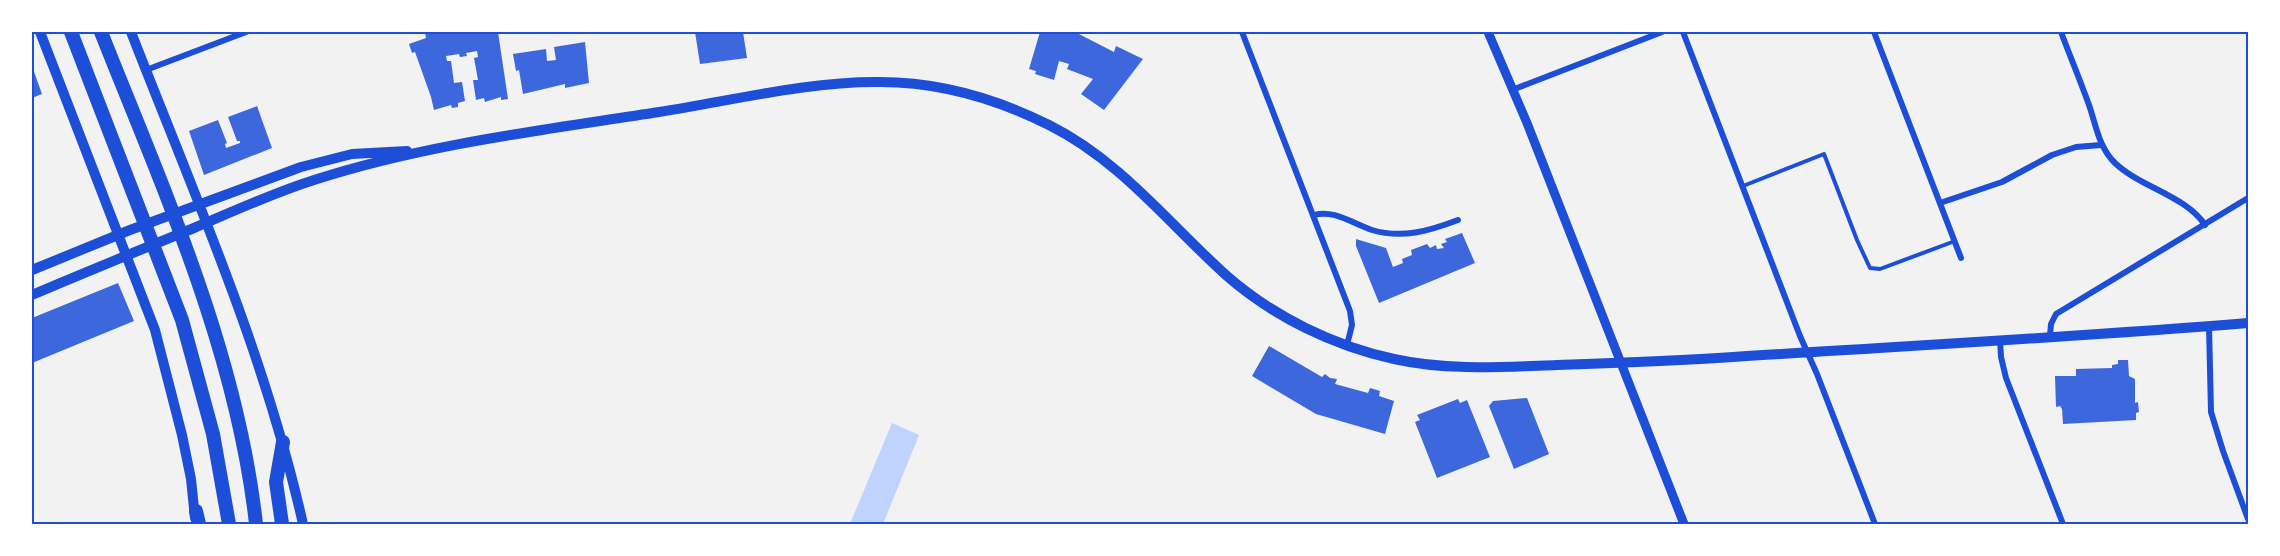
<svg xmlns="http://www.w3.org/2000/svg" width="2280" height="556" font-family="Karla,sans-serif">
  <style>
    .water { fill: #bfd3fe }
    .building { fill: #3d67dc }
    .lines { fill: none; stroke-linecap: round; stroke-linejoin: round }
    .service { stroke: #1d4ed8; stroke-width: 4 }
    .minor { stroke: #1d4ed8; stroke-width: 6 }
    .tertiary { stroke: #1d4ed8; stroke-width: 9 }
    .secondary { stroke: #1d4ed8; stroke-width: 10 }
    .motorway { stroke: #1d4ed8; stroke-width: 14 }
    .neatline { fill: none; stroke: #1d4ed8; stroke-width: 2 }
  </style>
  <rect width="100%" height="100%" fill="#f2f2f2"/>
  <path class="water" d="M 892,423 L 919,435 L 883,524 L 850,524 Z"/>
  <path class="building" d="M 425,32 L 498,32 L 508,99 L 501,100 L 501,97 L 485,102 L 484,98 L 476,100 L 473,80 L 478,80 L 474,58 L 478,57 L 477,51 L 466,53 L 467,56 L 460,57 L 459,54 L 446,56 L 447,61 L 451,61 L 454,83 L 462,82 L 465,101 L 458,103 L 458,107 L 452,108 L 451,105 L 434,110 L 431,97 L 415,52 L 412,53 L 409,44 L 426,38 Z
    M 695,32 L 743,32 L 747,58 L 700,64 Z
    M 1040,32 L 1075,32 L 1114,52 L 1116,46 L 1143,59 L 1104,110 L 1081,94 L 1093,79 L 1067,69 L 1069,64 L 1059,61 L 1054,80 L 1035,74 L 1036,71 L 1029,69 Z
    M 585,42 L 589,83 L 565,88 L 565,84 L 523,94 L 519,70 L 516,71 L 513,54 L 546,49 L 547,61 L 556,60 L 554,47 Z
    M 32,66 L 42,94 L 32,98 Z
    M 257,106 L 272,148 L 204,175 L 189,131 L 218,120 L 227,143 L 225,144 L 226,148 L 240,143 L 240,141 L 237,141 L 228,117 Z
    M 1462,233 L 1475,263 L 1379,303 L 1356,246 L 1356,239 L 1386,248 L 1393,267 L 1403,263 L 1402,259 L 1412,255 L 1411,250 L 1427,244 L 1430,248 L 1436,245 L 1437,249 L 1444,248 L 1441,244 L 1447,242 L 1445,239 Z
    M 118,283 L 134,321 L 32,363 L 32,318 Z
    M 1269,346 L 1322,377 L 1325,374 L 1330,378 L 1337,379 L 1335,384 L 1368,393 L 1370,388 L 1380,391 L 1379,396 L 1394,401 L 1385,434 L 1316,414 L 1252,376 Z
    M 2118,360 L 2128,360 L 2129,376 L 2135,379 L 2135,403 L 2138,402 L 2139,412 L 2136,413 L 2136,420 L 2063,424 L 2062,409 L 2060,406 L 2056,407 L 2055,376 L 2076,376 L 2076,369 L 2112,368 L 2112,365 L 2118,364 Z
    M 1527,398 L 1549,454 L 1514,469 L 1489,406 L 1493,401 Z
    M 1458,399 L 1460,403 L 1467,400 L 1490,457 L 1437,478 L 1415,422 L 1420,420 L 1417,415 Z"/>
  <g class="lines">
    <path class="service" d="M 1743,186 L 1824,154 L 1857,240 L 1870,268 L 1880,269 L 1955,241"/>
    <path class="minor" d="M 1242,32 L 1350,311 L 1352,325 L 1347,345
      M 1683,32 L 1800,336 L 1817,374 L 1875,524
      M 1874,32 L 1961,258
      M 2061,32 C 2070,56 2080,80 2089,105 C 2096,125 2099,148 2115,163 C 2140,187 2186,196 2205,225
      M 146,70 L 246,32
      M 1512,90 L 1662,32
      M 1940,203 L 2002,182 L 2052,155 L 2076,147 L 2101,145
      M 1314,215 C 1334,209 1353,224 1372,230 C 1402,239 1429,231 1458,220
      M 2209,326 L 2211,412 L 2223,451 L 2248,519
      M 2050,336 L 2051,324 L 2056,314 L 2248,198
      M 2000,339 L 2001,357 L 2006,378 L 2063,524"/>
    <path class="tertiary" d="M 1488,32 L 1527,123 L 1684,524"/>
    <path class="secondary" d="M 40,32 L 155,330 L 182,435 L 191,479 L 195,518
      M 131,32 C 194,194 265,354 303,524
      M 32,270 L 130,230 L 301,167 L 352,154 L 407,151
      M 32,295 C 86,272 140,250 194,228 C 234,211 273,193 314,180 C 425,144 544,130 659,112 C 730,101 809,81 880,82 C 938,82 997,99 1049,125 C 1121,161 1168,223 1227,276 C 1274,317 1334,346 1394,359 C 1448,371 1502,367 1557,365 C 1616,363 1675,361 1733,357 C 1905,346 2077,337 2248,323"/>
    <path class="motorway" d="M 71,32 L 182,320 L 213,434 L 229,524
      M 101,32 C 164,191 237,352 256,524
      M 196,511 L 199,524
      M 282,524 L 276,482 L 283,442"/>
  </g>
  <rect width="2280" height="556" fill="none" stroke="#ffffff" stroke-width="66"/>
  <rect x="33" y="33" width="2214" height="490" class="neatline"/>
</svg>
